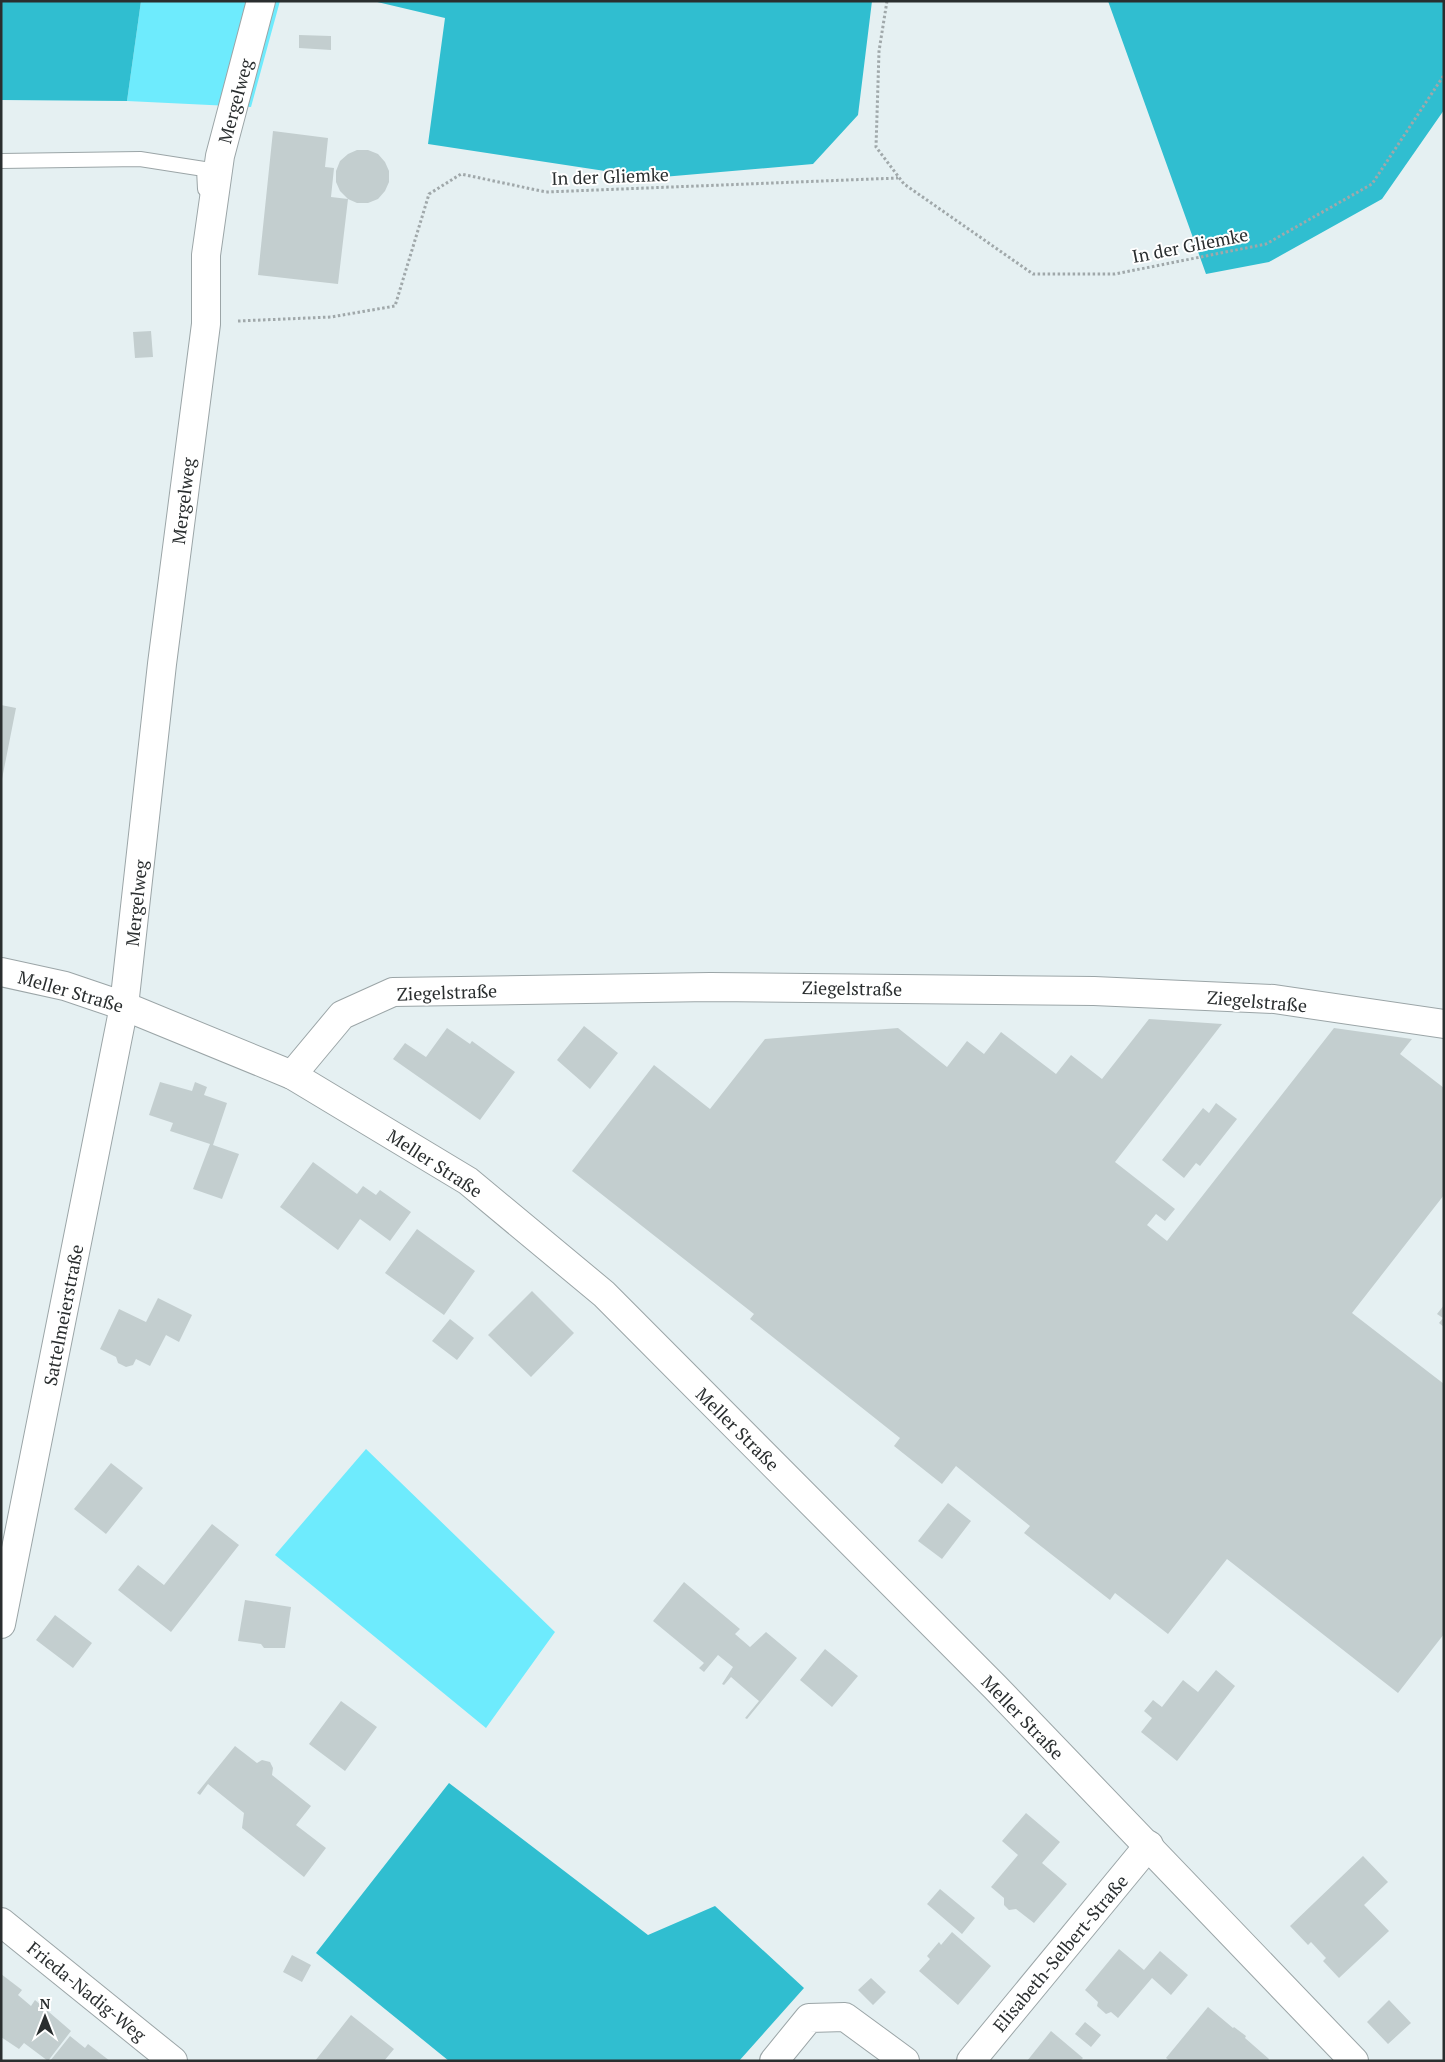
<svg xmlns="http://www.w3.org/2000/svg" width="1445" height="2062" font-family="'PT Serif',serif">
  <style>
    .green { fill: #6eebfd }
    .forest { fill: #30bed0 }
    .building { fill: #c3cecf }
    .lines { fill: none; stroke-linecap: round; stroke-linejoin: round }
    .lane-casing { stroke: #9ba5a7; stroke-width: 16 }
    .street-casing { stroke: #9ba5a7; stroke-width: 30 }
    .secondary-casing { stroke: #9ba5a7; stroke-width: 30 }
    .path { stroke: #a0a8aa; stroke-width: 3; stroke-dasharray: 2.5 2.5; stroke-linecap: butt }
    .lane { stroke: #fff; stroke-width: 14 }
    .street { stroke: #fff; stroke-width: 28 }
    .secondary { stroke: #fff; stroke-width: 28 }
    .labels { text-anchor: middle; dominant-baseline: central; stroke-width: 4; stroke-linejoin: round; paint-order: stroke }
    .street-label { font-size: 18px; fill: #2a2e2f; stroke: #fff }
  </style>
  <rect width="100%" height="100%" fill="#e5f0f2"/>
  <path class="green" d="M 141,1 L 280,1 L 251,107 L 127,101 Z
    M 366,1449 L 555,1632 L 486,1728 L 275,1555 Z"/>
  <path class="forest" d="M 1,1 L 141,1 L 127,101 L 1,100 Z
    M 373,1 L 872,1 L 858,115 L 813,164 L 651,178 L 428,144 L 445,18 Z
    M 1108,1 L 1444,1 L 1444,110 L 1382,199 L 1269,262 L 1206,274 Z
    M 449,1783 L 648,1935 L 715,1906 L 804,1988 L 739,2061 L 449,2061 L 316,1953 Z"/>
  <path class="building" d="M 299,35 L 331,36 L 331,50 L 299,48 Z
    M 273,131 L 328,138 L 325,167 L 334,168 L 331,197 L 348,199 L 340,191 L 336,182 L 336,171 L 340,161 L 348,154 L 357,150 L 368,150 L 378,154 L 385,162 L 389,171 L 389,182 L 385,191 L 378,199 L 368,203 L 357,203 L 348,199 L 338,284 L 258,275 Z
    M 151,331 L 153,357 L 135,358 L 133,332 Z
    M 1,705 L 16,708 L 2,779 L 1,779 Z
    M 1149,1019 L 1222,1024 L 1115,1162 L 1175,1209 L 1165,1221 L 1156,1214 L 1147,1225 L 1167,1241 L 1334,1028 L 1412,1039 L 1400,1054 L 1444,1088 L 1444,1195 L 1352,1313 L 1444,1384 L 1444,1634 L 1398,1693 L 1227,1559 L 1168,1634 L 1115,1593 L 1110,1600 L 1024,1533 L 1030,1526 L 956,1466 L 942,1484 L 894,1446 L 900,1438 L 750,1319 L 754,1314 L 572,1171 L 654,1065 L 710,1109 L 765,1039 L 898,1028 L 947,1067 L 967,1041 L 984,1054 L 1001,1032 L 1056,1074 L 1071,1055 L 1102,1079 Z
    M 584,1026 L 618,1053 L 590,1089 L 557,1060 Z
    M 447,1028 L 470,1044 L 472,1041 L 515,1072 L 480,1120 L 393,1059 L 405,1043 L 426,1057 Z
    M 160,1082 L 192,1091 L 195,1082 L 207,1087 L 204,1095 L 227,1103 L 213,1145 L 239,1154 L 222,1199 L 193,1189 L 210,1144 L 170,1131 L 173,1123 L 149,1115 Z
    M 1216,1103 L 1237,1119 L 1200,1166 L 1196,1163 L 1184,1178 L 1162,1160 L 1203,1108 L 1209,1113 Z
    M 313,1162 L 357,1194 L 363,1186 L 376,1195 L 380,1190 L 411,1212 L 390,1241 L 360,1219 L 338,1250 L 280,1207 Z
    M 417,1229 L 475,1271 L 444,1315 L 385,1273 Z
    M 532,1291 L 574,1333 L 531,1377 L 488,1335 Z
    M 158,1298 L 192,1315 L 179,1342 L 166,1335 L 150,1366 L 136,1359 L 133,1365 L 126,1367 L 118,1363 L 116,1357 L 100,1349 L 119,1309 L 146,1322 Z
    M 1444,1305 L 1444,1327 L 1439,1323 L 1443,1318 L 1437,1314 Z
    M 450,1319 L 474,1338 L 457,1360 L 432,1341 Z
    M 111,1463 L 143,1488 L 106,1534 L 74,1509 Z
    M 948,1503 L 971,1521 L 942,1559 L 918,1541 Z
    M 212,1524 L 239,1545 L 171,1632 L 118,1590 L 138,1565 L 164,1585 Z
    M 684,1582 L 740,1629 L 735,1634 L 750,1647 L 766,1632 L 797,1658 L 747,1719 L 745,1718 L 759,1701 L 731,1677 L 724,1685 L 722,1684 L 733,1667 L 718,1655 L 704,1672 L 699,1668 L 704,1663 L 653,1621 Z
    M 245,1600 L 291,1607 L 285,1648 L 264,1648 L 261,1644 L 238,1641 Z
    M 55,1615 L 92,1643 L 73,1668 L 36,1640 Z
    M 825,1649 L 858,1676 L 832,1707 L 800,1680 Z
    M 1216,1670 L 1235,1686 L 1177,1761 L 1141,1732 L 1152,1718 L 1144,1711 L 1153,1700 L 1162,1707 L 1183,1680 L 1198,1692 Z
    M 341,1701 L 377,1727 L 345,1771 L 309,1744 Z
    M 235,1746 L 257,1763 L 262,1760 L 270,1762 L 273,1768 L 272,1775 L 311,1806 L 296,1825 L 326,1848 L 304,1877 L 242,1828 L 244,1813 L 208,1784 L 200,1795 L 197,1793 Z
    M 1026,1813 L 1060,1842 L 1042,1863 L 1067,1884 L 1034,1923 L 1016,1909 L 1009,1910 L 1004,1905 L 1004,1898 L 991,1887 L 1018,1855 L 1002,1841 Z
    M 1363,1856 L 1388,1882 L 1364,1905 L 1389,1931 L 1339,1978 L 1323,1961 L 1326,1958 L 1311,1942 L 1308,1945 L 1290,1926 Z
    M 940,1889 L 975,1918 L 962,1934 L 927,1904 Z
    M 952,1932 L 991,1966 L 958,2005 L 919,1971 L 930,1959 L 927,1956 L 939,1942 L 941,1945 Z
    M 1119,1949 L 1144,1970 L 1160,1951 L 1188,1975 L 1171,1995 L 1152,1978 L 1118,2018 L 1111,2012 L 1106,2014 L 1097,2006 L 1098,2002 L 1085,1990 Z
    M 292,1955 L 311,1965 L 302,1982 L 283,1972 Z
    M 1,1974 L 22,1990 L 18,1995 L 31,2006 L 35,2000 L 71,2031 L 48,2061 L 24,2043 L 19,2049 L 1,2037 Z
    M 871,1978 L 886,1992 L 873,2005 L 858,1990 Z
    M 1389,2000 L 1411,2023 L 1388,2044 L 1367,2022 Z
    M 1208,2007 L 1233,2028 L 1234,2027 L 1246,2036 L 1245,2038 L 1269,2059 L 1268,2061 L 1170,2061 L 1166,2058 Z
    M 351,2015 L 394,2049 L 384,2061 L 315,2061 Z
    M 1085,2022 L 1101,2035 L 1091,2047 L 1075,2034 Z
    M 1051,2031 L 1083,2058 L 1080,2061 L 1027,2061 Z
    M 70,2036 L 85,2048 L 88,2044 L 110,2061 L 50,2061 Z"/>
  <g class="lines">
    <g class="lane-casing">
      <path id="lane" d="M 1,161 L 140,159 L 204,169 L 205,189"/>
    </g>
    <g class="street-casing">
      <path id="street" d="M 292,1075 L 342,1015 L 393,992 L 710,987 L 1094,991 L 1274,999 L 1444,1024
        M 1,1624 L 124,1006 L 162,664 L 206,324 L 206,255 L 220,156 L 261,1
        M 1,1922 L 173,2061
        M 774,2061 L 809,2018 L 845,2017 L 905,2061
        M 971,2061 L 1149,1845"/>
    </g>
    <g class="secondary-casing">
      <path id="secondary" d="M 1,972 L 65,986 L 124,1006 L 292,1075 L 468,1181 L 604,1294 L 995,1687 L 1354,2061"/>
    </g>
    <path class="path" d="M 887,1 L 879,51 L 876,147 L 904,184 L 1033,274 L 1115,274 L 1266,244 L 1372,184 L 1444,75
      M 238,321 L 331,317 L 395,306 L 429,194 L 461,174 L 546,192 L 898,178"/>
    <use href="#lane" class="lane"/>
    <use href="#street" class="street"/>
    <use href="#secondary" class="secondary"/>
  </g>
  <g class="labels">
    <g class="street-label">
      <text transform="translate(235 101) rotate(-75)">Mergelweg</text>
      <text transform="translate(610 176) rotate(-2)">In der Gliemke</text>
      <text transform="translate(1190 245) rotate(-11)">In der Gliemke</text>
      <text transform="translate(183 501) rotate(-83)">Mergelweg</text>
      <text transform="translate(136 903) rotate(-84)">Mergelweg</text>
      <text transform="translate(852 988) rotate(1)">Ziegelstraße</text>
      <text transform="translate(71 991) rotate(16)">Meller Straße</text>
      <text transform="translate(447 992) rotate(-2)">Ziegelstraße</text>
      <text transform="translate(1257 1001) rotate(5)">Ziegelstraße</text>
      <text transform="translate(435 1163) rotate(33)">Meller Straße</text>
      <text transform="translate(63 1315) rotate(-79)">Sattelmeierstraße</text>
      <text transform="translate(738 1429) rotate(45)">Meller Straße</text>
      <text transform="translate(1023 1717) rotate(46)">Meller Straße</text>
      <text transform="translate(1060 1953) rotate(-50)">Elisabeth-Selbert-Straße</text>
      <text transform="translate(87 1991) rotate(39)">Frieda-Nadig-Weg</text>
    </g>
  </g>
  <rect width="1445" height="2062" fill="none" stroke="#2a2e2f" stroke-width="5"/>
  <g transform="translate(45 2017)" stroke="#ffffff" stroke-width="4" paint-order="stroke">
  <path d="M0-4L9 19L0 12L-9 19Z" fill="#2a2e2f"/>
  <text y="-8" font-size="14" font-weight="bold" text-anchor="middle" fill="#2a2e2f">N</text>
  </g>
</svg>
